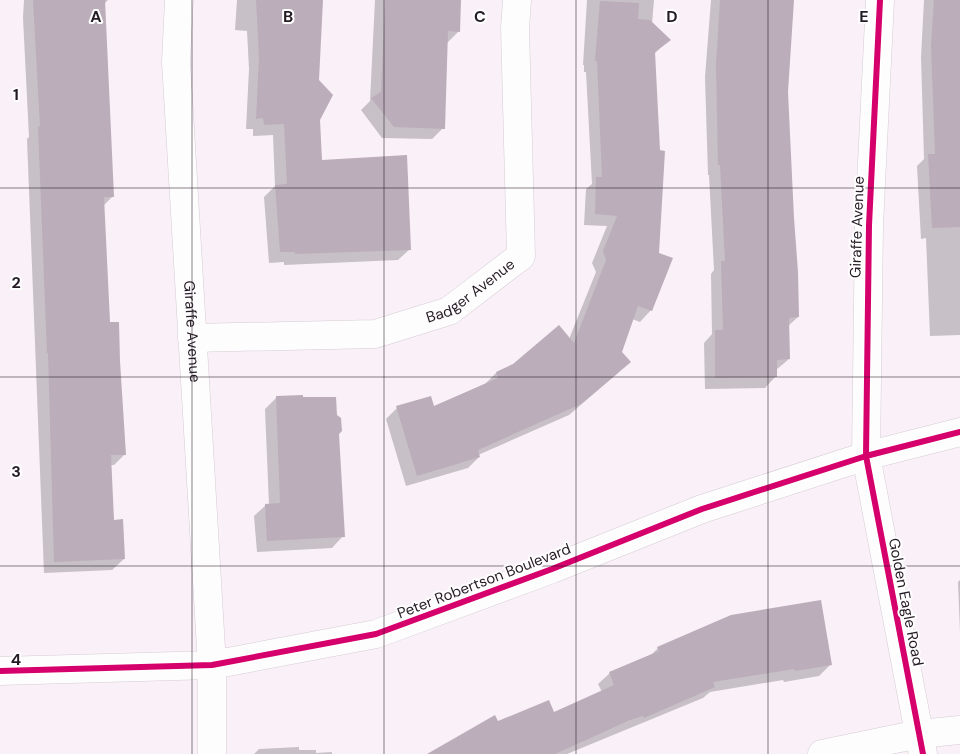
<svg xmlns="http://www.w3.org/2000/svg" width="960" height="754" font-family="'DM Sans',sans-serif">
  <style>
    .shadow { fill: #0003 }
    .building { fill: #bbadba }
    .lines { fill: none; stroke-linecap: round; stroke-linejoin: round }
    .street-casing { stroke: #d5ccd4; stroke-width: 29 }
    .secondary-casing { stroke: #d5ccd4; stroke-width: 29 }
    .street { stroke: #fefdfe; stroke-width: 28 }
    .secondary { stroke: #fefdfe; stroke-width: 28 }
    .cycleway-casing { stroke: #fff; stroke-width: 9 }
    .cycleway { stroke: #d6006c; stroke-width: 6 }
    .grid { fill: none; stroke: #251b24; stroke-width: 1; stroke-opacity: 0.55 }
    .labels { text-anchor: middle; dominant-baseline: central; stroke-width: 4; stroke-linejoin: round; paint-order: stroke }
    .street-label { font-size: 15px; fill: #251b24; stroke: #fff }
    .grid-label { font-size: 16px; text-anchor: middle; font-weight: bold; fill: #251b24; stroke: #fff; stroke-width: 4; stroke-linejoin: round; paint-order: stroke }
  </style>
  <rect width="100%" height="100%" fill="#f9f0f8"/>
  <path class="shadow" d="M 24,0 L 108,0 L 104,4 L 113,196 L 103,206 L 108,323 L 125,454 L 114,465 L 110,465 L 112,521 L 124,559 L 112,570 L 44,573 L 27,139 L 29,137 L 23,18 Z
    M 237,0 L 321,0 L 318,81 L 320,162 L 410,249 L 398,260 L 284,265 L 284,262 L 269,263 L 264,197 L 275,186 L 273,135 L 253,136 L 253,129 L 246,129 L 249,69 L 247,31 L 235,30 Z
    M 375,0 L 460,0 L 458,32 L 447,43 L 443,128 L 432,139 L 382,138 L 361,110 L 370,101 Z
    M 587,0 L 654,0 L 652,24 L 669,40 L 654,54 L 651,310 L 640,322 L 632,319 L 620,352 L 618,373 L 569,415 L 478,455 L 479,457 L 468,468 L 406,486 L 386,419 L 397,408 L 433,407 L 485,384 L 496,373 L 569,339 L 596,272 L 592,263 L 607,226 L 584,225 L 586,189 L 592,184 L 586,72 L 584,72 L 584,65 L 583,65 Z
    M 711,0 L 793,0 L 787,92 L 798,317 L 788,326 L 789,359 L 776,370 L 776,376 L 765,388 L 705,389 L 704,343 L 712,334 L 711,274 L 714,270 L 709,175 L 708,175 L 705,77 Z
    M 924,0 L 960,0 L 960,335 L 930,336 L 926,238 L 921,239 L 917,166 L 924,159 L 921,57 Z
    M 276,398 L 337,434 L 343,536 L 332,548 L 257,552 L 254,516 L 266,505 L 269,505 L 265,409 Z
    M 960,580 L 960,632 L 958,582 Z
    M 658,648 L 830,665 L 819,676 L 784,682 L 783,680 L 710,692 L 703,698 L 567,754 L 433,754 L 498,723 L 554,714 L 602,692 L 598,684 L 610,673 L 651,655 Z
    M 299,747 L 299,750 L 316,750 L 316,753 L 332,752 L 332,754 L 254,754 L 259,749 Z"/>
  <path class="building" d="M 33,0 L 105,0 L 114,197 L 104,197 L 110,322 L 119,322 L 120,361 L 126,455 L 111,455 L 114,520 L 123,519 L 125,559 L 54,562 L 48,353 L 47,353 L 38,127 L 40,126 Z
    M 256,0 L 323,0 L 319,80 L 333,95 L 320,120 L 322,160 L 407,155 L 411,250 L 295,254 L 295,252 L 280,252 L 275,185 L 287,184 L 284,124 L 264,125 L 263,118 L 256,119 L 259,57 Z
    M 385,0 L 461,0 L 460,32 L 448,31 L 445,129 L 394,127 L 371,98 L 381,92 Z
    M 720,0 L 794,0 L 788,92 L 794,218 L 798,272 L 799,317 L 789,318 L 790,359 L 777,360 L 777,377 L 715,378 L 715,330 L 723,330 L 721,261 L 725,261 L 720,165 L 718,165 L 716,65 Z
    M 934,0 L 960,0 L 960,227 L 932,228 L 928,154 L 935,154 L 931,46 Z
    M 600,1 L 639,3 L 638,19 L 650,20 L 671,40 L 655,52 L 660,150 L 665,151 L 659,253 L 673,258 L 652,311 L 638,306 L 622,352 L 631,362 L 581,404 L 478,450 L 480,457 L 417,476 L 396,406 L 431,396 L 434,406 L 498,378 L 496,372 L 513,364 L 559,325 L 574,343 L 606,260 L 603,251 L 617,216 L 595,214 L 596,177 L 602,177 L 597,61 L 595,61 Z
    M 303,395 L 303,397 L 336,397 L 337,415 L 341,418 L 342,431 L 339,434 L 345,537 L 267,541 L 265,504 L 280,503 L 276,396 Z
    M 821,600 L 832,665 L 795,671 L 794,669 L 713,682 L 715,687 L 644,718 L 643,716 L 630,720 L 555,754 L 427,754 L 495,715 L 498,721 L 549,700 L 554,712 L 614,685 L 609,672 L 659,651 L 657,647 L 731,615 Z"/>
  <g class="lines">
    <g class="street-casing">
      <g id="street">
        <path id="s1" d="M 179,0 L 176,62 L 212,665 L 212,754"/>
        <path d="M 880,0 L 869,225 L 866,456 L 923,754"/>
        <path id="s2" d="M 192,338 L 375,334 L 449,311 L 521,256 L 515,28 L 517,0"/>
        <path d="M 822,754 L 919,734 L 960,730"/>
      </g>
    </g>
    <g class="secondary-casing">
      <path id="secondary" d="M 0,671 L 212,665 L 376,634 L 552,569 L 702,509 L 866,456 L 960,432"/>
    </g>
    <use href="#street" class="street"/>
    <use href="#secondary" class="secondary"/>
    <g class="cycleway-casing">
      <path id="cycleway" d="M 880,0 L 869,225 L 866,456 L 923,754
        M 0,671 L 212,665 L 376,634 L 552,569 L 702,509 L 866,456 L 960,432"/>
    </g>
    <use href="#cycleway" class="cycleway"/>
  </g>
  <path class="grid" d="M 192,0 L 192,754M 384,0 L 384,754M 576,0 L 576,754M 768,0 L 768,754M 0,188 L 960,188M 0,377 L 960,377M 0,566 L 960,566"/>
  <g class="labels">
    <g class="street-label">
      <text transform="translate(857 227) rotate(-88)">Giraffe Avenue</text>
      <text stroke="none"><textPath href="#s2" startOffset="289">Badger Avenue</textPath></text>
      <text stroke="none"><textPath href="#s1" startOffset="332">Giraffe Avenue</textPath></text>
      <text transform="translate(484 581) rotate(-21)">Peter Robertson Boulevard</text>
      <text transform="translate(906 602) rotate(79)">Golden Eagle Road</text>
    </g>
  </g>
  <g class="grid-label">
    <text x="96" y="22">A</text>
    <text x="288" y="22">B</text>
    <text x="480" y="22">C</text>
    <text x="672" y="22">D</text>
    <text x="864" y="22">E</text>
    <text x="16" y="100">1</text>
    <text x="16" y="288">2</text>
    <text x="16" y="477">3</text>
    <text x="16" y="665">4</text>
  </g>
</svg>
